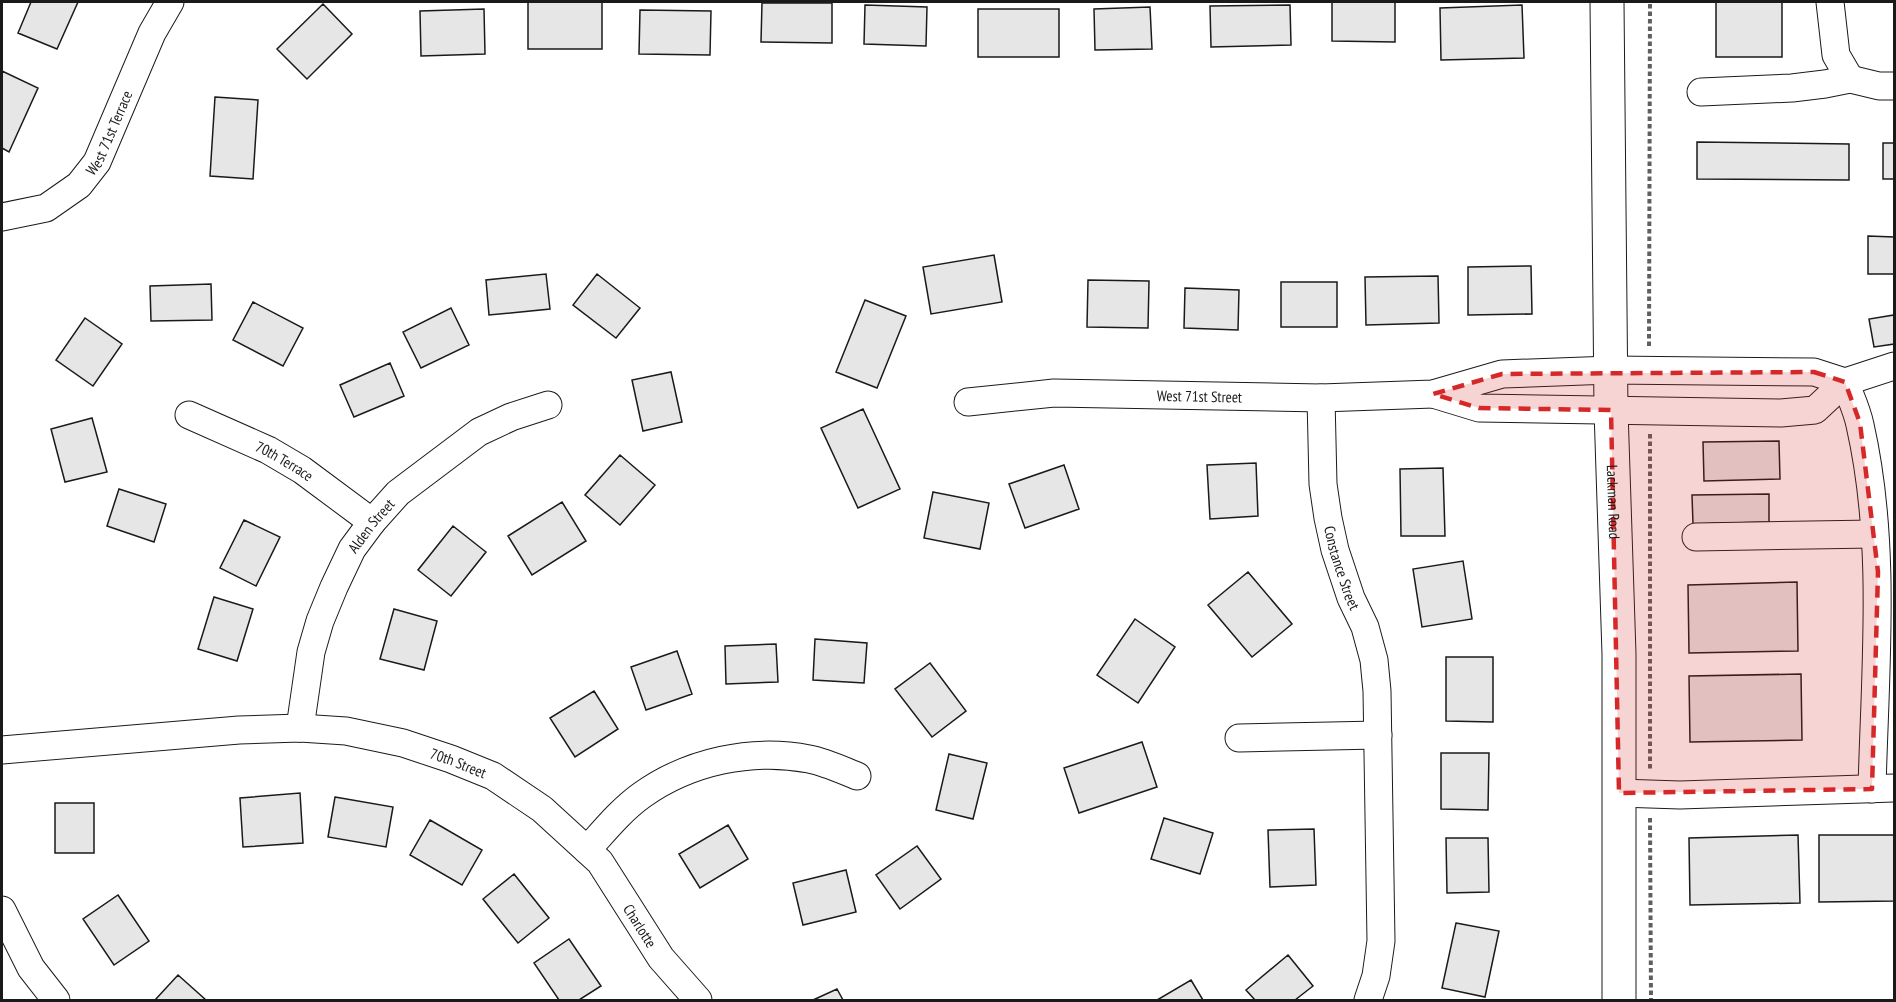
<svg xmlns="http://www.w3.org/2000/svg" width="1896" height="1002" font-family="'PT Sans Narrow',sans-serif">
  <style>
    .building { fill: #e6e6e6; stroke: #1a1a1a; stroke-width: 1.5 }
    .lines { fill: none; stroke-linecap: round; stroke-linejoin: round }
    .minor-casing { stroke: #1a1a1a; stroke-width: 29 }
    .major-casing { stroke: #1a1a1a; stroke-width: 35 }
    .path { stroke: #5f5f5f; stroke-width: 4; stroke-dasharray: 4.5 3; stroke-linecap: butt }
    .minor { stroke: #fff; stroke-width: 27 }
    .major { stroke: #fff; stroke-width: 33 }
    .marked { fill: #d62828; fill-opacity: 0.2; stroke: #d62828; stroke-width: 4.5; stroke-dasharray: 12 8; stroke-linejoin: round }
    .labels { text-anchor: middle; dominant-baseline: central; stroke-width: 4.5; stroke-linejoin: round; paint-order: stroke }
    .street-label { font-size: 15px; fill: #1a1a1a; stroke: #fff }
  </style>
  <rect width="100%" height="100%" fill="#fff"/>
  <path class="building" d="M 31,2 L 78,2 L 57,49 L 18,33 Z
    M 528,2 L 602,2 L 602,49 L 528,49 Z
    M 1332,2 L 1395,2 L 1395,42 L 1332,41 Z
    M 1716,2 L 1782,2 L 1782,57 L 1716,57 Z
    M 762,3 L 832,3 L 832,43 L 761,42 Z
    M 323,4 L 352,34 L 307,79 L 277,49 Z
    M 865,5 L 927,7 L 926,46 L 864,44 Z
    M 1290,5 L 1291,45 L 1211,47 L 1210,6 Z
    M 1522,5 L 1524,58 L 1441,60 L 1440,8 Z
    M 1150,7 L 1152,49 L 1095,50 L 1094,9 Z
    M 484,9 L 485,54 L 421,56 L 420,11 Z
    M 978,9 L 1059,9 L 1059,57 L 978,57 Z
    M 640,10 L 711,11 L 710,55 L 639,54 Z
    M 2,71 L 38,88 L 9,152 L 2,148 Z
    M 215,97 L 258,100 L 253,179 L 210,176 Z
    M 1697,142 L 1849,144 L 1849,180 L 1697,179 Z
    M 1883,143 L 1894,143 L 1894,179 L 1883,179 Z
    M 1868,236 L 1894,237 L 1894,274 L 1868,274 Z
    M 994,255 L 1002,302 L 931,314 L 923,267 Z
    M 1531,266 L 1532,314 L 1468,315 L 1468,267 Z
    M 546,274 L 550,309 L 489,315 L 486,280 Z
    M 597,274 L 640,308 L 616,338 L 573,305 Z
    M 1438,276 L 1439,323 L 1366,325 L 1365,277 Z
    M 1088,280 L 1149,281 L 1148,328 L 1087,327 Z
    M 1281,282 L 1337,282 L 1337,327 L 1281,327 Z
    M 211,284 L 212,320 L 151,321 L 150,286 Z
    M 1185,288 L 1239,290 L 1238,330 L 1184,328 Z
    M 865,300 L 906,316 L 877,388 L 836,372 Z
    M 253,302 L 303,328 L 283,366 L 233,340 Z
    M 451,308 L 469,345 L 421,368 L 403,332 Z
    M 1894,315 L 1894,344 L 1874,347 L 1869,319 Z
    M 85,318 L 122,344 L 93,386 L 56,360 Z
    M 390,363 L 404,396 L 354,417 L 340,385 Z
    M 671,372 L 682,422 L 643,431 L 632,380 Z
    M 863,409 L 900,489 L 858,508 L 821,428 Z
    M 92,418 L 107,472 L 65,482 L 51,429 Z
    M 1779,441 L 1780,479 L 1704,481 L 1703,442 Z
    M 620,455 L 655,485 L 620,525 L 585,495 Z
    M 1256,463 L 1258,516 L 1210,519 L 1207,465 Z
    M 1064,465 L 1079,509 L 1025,528 L 1009,484 Z
    M 1443,468 L 1445,536 L 1401,536 L 1400,469 Z
    M 119,489 L 166,504 L 154,542 L 107,526 Z
    M 933,492 L 989,503 L 980,549 L 924,538 Z
    M 1769,494 L 1769,522 L 1693,524 L 1692,495 Z
    M 562,502 L 586,541 L 532,575 L 508,536 Z
    M 244,520 L 280,537 L 256,586 L 220,568 Z
    M 453,526 L 486,552 L 451,596 L 418,570 Z
    M 1463,561 L 1472,619 L 1422,627 L 1413,569 Z
    M 1248,572 L 1292,624 L 1252,657 L 1208,605 Z
    M 1797,582 L 1798,651 L 1689,653 L 1688,585 Z
    M 214,597 L 253,609 L 237,661 L 198,649 Z
    M 394,609 L 437,621 L 424,670 L 380,659 Z
    M 1135,619 L 1175,647 L 1138,703 L 1097,675 Z
    M 815,639 L 867,643 L 864,683 L 813,680 Z
    M 776,644 L 778,682 L 726,684 L 725,646 Z
    M 677,651 L 692,694 L 646,710 L 631,667 Z
    M 1446,657 L 1493,657 L 1493,722 L 1446,721 Z
    M 930,663 L 966,711 L 932,737 L 895,689 Z
    M 1801,674 L 1802,740 L 1690,742 L 1689,676 Z
    M 594,691 L 618,729 L 575,757 L 550,718 Z
    M 1142,742 L 1157,787 L 1079,813 L 1064,768 Z
    M 1441,753 L 1489,753 L 1488,810 L 1441,809 Z
    M 949,754 L 987,763 L 973,819 L 936,810 Z
    M 300,793 L 303,843 L 243,847 L 240,798 Z
    M 335,797 L 393,807 L 386,847 L 328,837 Z
    M 55,803 L 94,803 L 94,853 L 55,853 Z
    M 1164,818 L 1213,833 L 1200,874 L 1151,859 Z
    M 430,820 L 482,850 L 462,885 L 410,855 Z
    M 728,825 L 748,859 L 700,888 L 679,854 Z
    M 1314,829 L 1316,885 L 1270,887 L 1268,830 Z
    M 1798,835 L 1800,903 L 1690,905 L 1689,838 Z
    M 1819,835 L 1894,835 L 1894,901 L 1819,902 Z
    M 1446,838 L 1488,838 L 1489,892 L 1447,893 Z
    M 917,846 L 941,879 L 900,909 L 876,875 Z
    M 846,870 L 856,912 L 803,925 L 793,883 Z
    M 514,874 L 549,918 L 518,943 L 483,899 Z
    M 118,895 L 149,941 L 114,965 L 83,919 Z
    M 1456,923 L 1499,931 L 1485,997 L 1442,988 Z
    M 569,939 L 601,986 L 579,1000 L 559,1000 L 534,963 Z
    M 1288,955 L 1313,986 L 1295,1000 L 1255,1000 L 1246,990 Z
    M 178,975 L 206,1000 L 155,1000 Z
    M 1191,980 L 1203,1000 L 1157,1000 Z
    M 837,989 L 843,1000 L 813,1000 Z"/>
  <g class="lines">
    <g class="minor-casing">
      <g id="minor">
        <path d="M 1830,2 L 1836,55 L 1850,79"/>
        <path d="M 1701,92 L 1792,88 L 1825,84 L 1850,79 L 1879,86 L 1894,86"/>
        <path id="s1" d="M 2,217 L 46,208 L 79,185 L 97,162 L 152,33 L 170,2"/>
        <path d="M 1845,382 C 1850,396 1857,410 1860,425 C 1887,544 1875,668 1872,789"/>
        <path d="M 1433,394 L 1479,408 L 1781,413 L 1815,410 L 1845,382 L 1894,366"/>
        <path id="s2" d="M 1321,398 L 1323,484 L 1328,518 L 1335,550 L 1351,598 L 1365,627 L 1374,660 L 1377,691 L 1381,941 L 1376,976 L 1368,1000"/>
        <path id="s3" d="M 968,402 L 1054,393 L 1321,398 L 1433,394 L 1502,374 L 1611,370 L 1814,372 L 1845,382"/>
        <path id="s4" d="M 189,415 L 268,450 L 302,470 L 372,522"/>
        <path d="M 1696,537 L 1874,534"/>
        <path id="s5" d="M 300,728 L 311,652 L 320,621 L 334,587 L 352,549 L 372,522 L 398,493 L 479,432 L 511,417 L 548,405"/>
        <path d="M 1239,738 L 1378,735"/>
        <path id="s6" d="M 2,750 L 239,730 L 300,728 L 346,731 L 403,743 L 451,759 L 493,776 L 542,809 L 600,862 L 661,958 L 698,1000"/>
        <path d="M 1619,793 L 1680,795 L 1894,788"/>
        <path d="M 587,850 C 604,831 621,810 642,795 C 690,761 752,748 809,759 C 825,762 842,770 857,776"/>
        <path d="M 2,910 L 31,968 L 56,1000"/>
      </g>
    </g>
    <g class="major-casing">
      <g id="major">
        <path id="s7" d="M 1607,2 L 1611,410 L 1619,654 L 1619,1000"/>
      </g>
    </g>
    <path class="path" d="M 1649,346 L 1650,2
      M 1650,434 L 1650,769
      M 1650,818 L 1651,1000"/>
    <use href="#minor" class="minor"/>
    <use href="#major" class="major"/>
  </g>
  <path class="marked" d="M 1814,372 L 1845,382 L 1860,423 L 1878,572 L 1872,789 L 1619,793 L 1611,410 L 1479,408 L 1433,394 L 1502,374 Z"/>
  <g class="labels">
    <g class="street-label">
      <text stroke="none"><textPath href="#s1" startOffset="146">West 71st Terrace</textPath></text>
      <text stroke="none"><textPath href="#s3" startOffset="232">West 71st Street</textPath></text>
      <text stroke="none"><textPath href="#s4" startOffset="106">70th Terrace</textPath></text>
      <text stroke="none"><textPath href="#s7" startOffset="500">Lackman Road</textPath></text>
      <text stroke="none"><textPath href="#s5" startOffset="218">Alden Street</textPath></text>
      <text stroke="none"><textPath href="#s2" startOffset="172">Constance Street</textPath></text>
      <text stroke="none"><textPath href="#s6" startOffset="462">70th Street</textPath></text>
      <text stroke="none"><textPath href="#s6" startOffset="712">Charlotte</textPath></text>
    </g>
  </g>
  <rect width="1896" height="1002" fill="none" stroke="#1a1a1a" stroke-width="6"/>
</svg>
